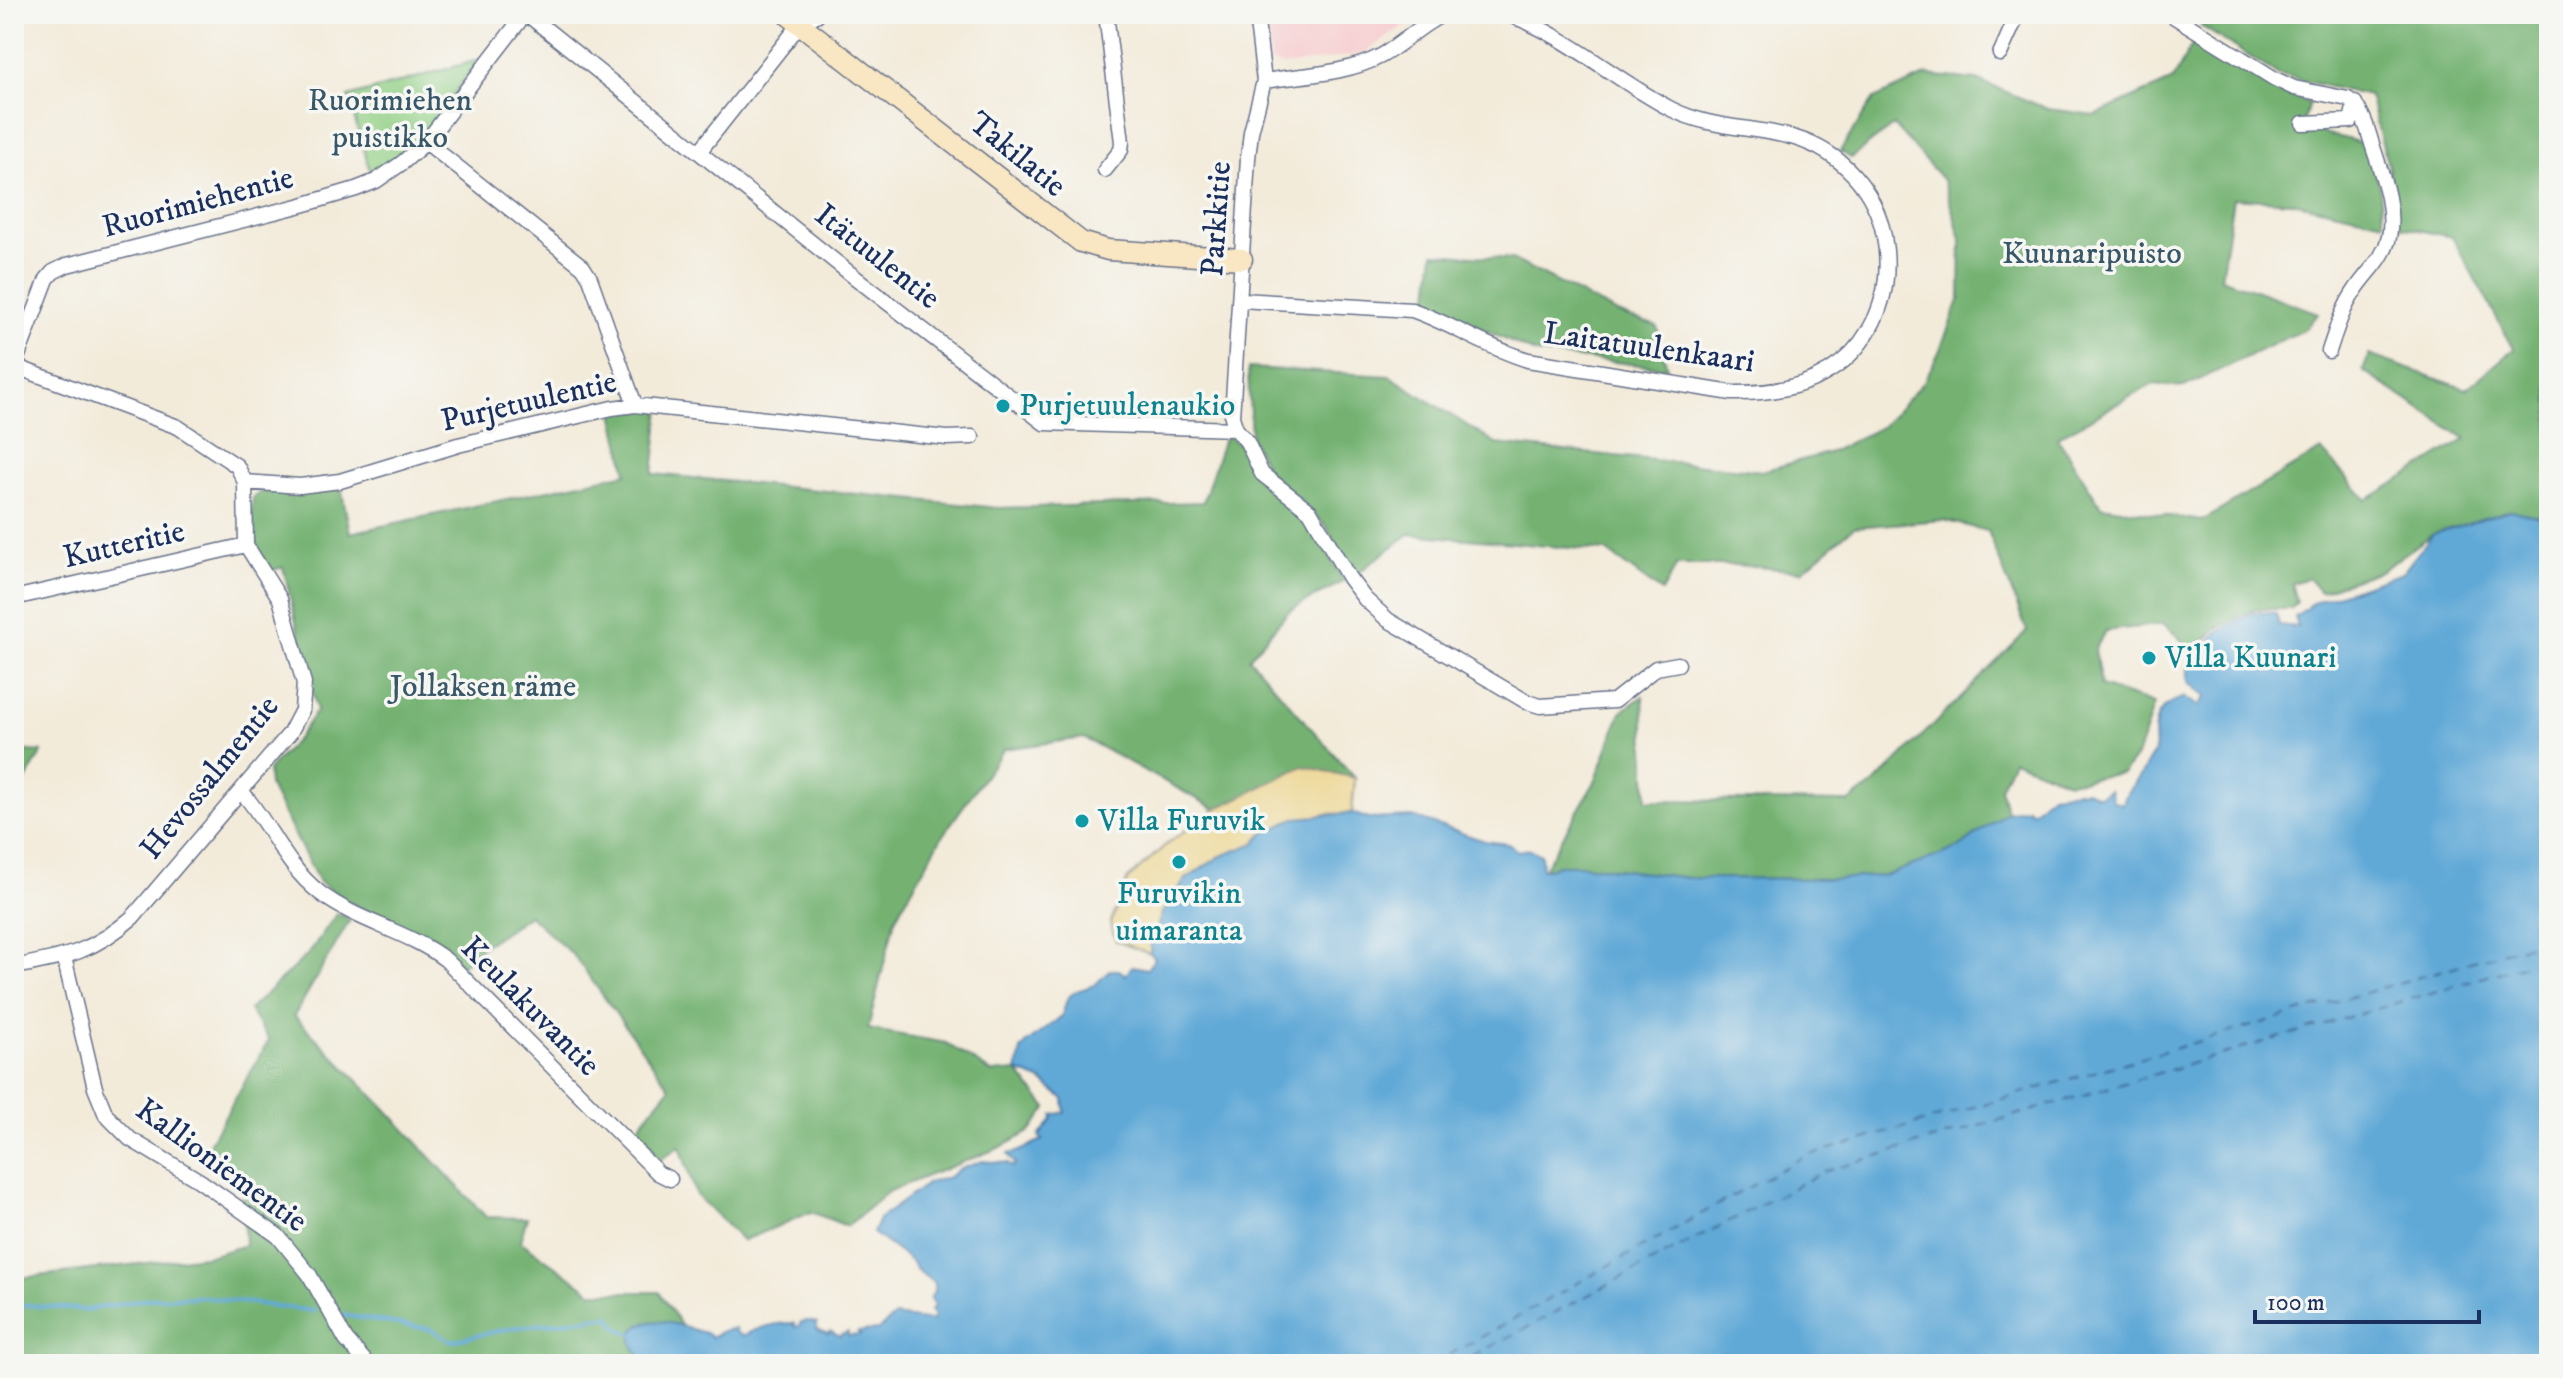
<svg xmlns="http://www.w3.org/2000/svg" width="2563" height="1378" font-family="'IM FELL DW Pica',serif">
  <style>
    .built { fill: #f7cfd2 }
    .green { fill: #91cf84; stroke: #567f71; stroke-width: 2 }
    .forest { fill: #74b272; stroke: #487068; stroke-width: 2 }
    .sand { fill: #eeda9e; stroke: #84847e; stroke-width: 2 }
    .water { fill: #60a9d7; stroke: #3e6c9a; stroke-width: 2 }
    .lines { fill: none; stroke-linecap: round; stroke-linejoin: round }
    .stream { stroke: #60a9d7; stroke-width: 4 }
    .ferry { stroke: #335a88; stroke-width: 2; stroke-dasharray: 10 8; stroke-linecap: butt }
    .street-casing { stroke: #677189; stroke-width: 17 }
    .secondary-casing { stroke: #677189; stroke-width: 23 }
    .street { stroke: #fff; stroke-width: 14 }
    .secondary { stroke: #f9e7c3; stroke-width: 20 }
    .culture-dot { fill: #0f9aa8; stroke: #f6f6f2; stroke-width: 3 }
    .labels { text-anchor: middle; dominant-baseline: central; stroke-width: 7; stroke-linejoin: round; paint-order: stroke }
    .park-label { font-size: 32px; fill: #385768; stroke: #f6f6f2 }
    .street-label { font-size: 32px; fill: #1b2f5e; stroke: #f6f6f2 }
    .culture-label { font-size: 32px; fill: #0d838f; stroke: #f6f6f2; text-anchor: start }
  </style>
  <rect width="100%" height="100%" fill="#f6f6f2"/>
  <filter id="ink" filterUnits="userSpaceOnUse"><feTurbulence type="fractalNoise" baseFrequency=".0125" numOctaves="2"/><feDisplacementMap in="SourceGraphic" scale="16" xChannelSelector="R" yChannelSelector="G"/><feConvolveMatrix kernelMatrix="1 2 1 2 8 2 1 2 1" color-interpolation-filters="sRGB"/></filter>
  <filter id="wash" filterUnits="userSpaceOnUse"><feTurbulence type="fractalNoise" baseFrequency=".006" numOctaves="4" result="noise"/><feDisplacementMap in="SourceGraphic" scale="32" xChannelSelector="R" yChannelSelector="G"/><feGaussianBlur stdDeviation="1.8" result="paint"/><feColorMatrix in="noise" values="0 0 0 0 0 0 0 0 0 0 0 0 0 0 0 0 0 1.4 0 .05"/><feComposite in="paint" operator="in"/></filter>
  <g filter="url(#wash)">
    <rect width="100%" height="100%" fill="#f3ebda"/>
    <path class="built" d="M 1266,14 L 1421,14 L 1363,54 L 1282,66 L 1271,62 Z"/>
    <path class="green" d="M 478,60 L 430,126 L 397,158 L 371,174 L 348,97 Z"/>
    <path class="forest" d="M 2206,14 L 2549,14 L 2549,271 L 2544,295 L 2549,297 L 2549,519 L 2510,510 L 2433,534 L 2382,570 L 2320,592 L 2308,578 L 2292,583 L 2297,602 L 2291,609 L 2254,609 L 2214,630 L 2195,653 L 2164,624 L 2105,631 L 2095,650 L 2101,686 L 2154,704 L 2138,754 L 2123,773 L 2068,782 L 2013,760 L 2000,788 L 2007,812 L 1960,847 L 1889,875 L 1837,879 L 1688,878 L 1583,865 L 1544,869 L 1596,780 L 1621,712 L 1643,696 L 1647,800 L 1849,802 L 1874,784 L 2027,631 L 1988,531 L 1943,520 L 1854,527 L 1802,571 L 1735,565 L 1677,565 L 1662,592 L 1606,551 L 1409,534 L 1354,576 L 1327,527 L 1267,470 L 1251,438 L 1248,368 L 1390,376 L 1496,444 L 1762,471 L 1831,452 L 1883,426 L 1925,380 L 1939,352 L 1960,298 L 1961,239 L 1943,180 L 1894,125 L 1851,158 L 1840,151 L 1874,99 L 1927,75 L 1977,80 L 2048,109 L 2095,115 L 2173,80 L 2196,37 L 2291,96 L 2309,103 L 2303,123 L 2312,130 L 2367,144 L 2379,184 L 2384,222 L 2292,202 L 2233,198 L 2221,278 L 2318,313 L 2305,329 L 2184,387 L 2153,384 L 2057,437 L 2101,506 L 2202,521 L 2321,450 L 2367,500 L 2466,439 L 2363,371 L 2369,355 L 2466,389 L 2514,349 L 2452,237 L 2399,226 L 2388,165 L 2369,96 L 2279,75 L 2201,26 Z
      M 1434,253 L 1512,259 L 1617,313 L 1657,326 L 1667,368 L 1535,353 L 1428,304 Z
      M 612,408 L 660,408 L 653,474 L 999,508 L 1203,502 L 1225,435 L 1241,445 L 1305,514 L 1344,581 L 1289,611 L 1249,658 L 1355,778 L 1303,766 L 1216,809 L 1084,738 L 1004,749 L 943,835 L 895,919 L 868,1029 L 946,1043 L 992,1073 L 1017,1071 L 1047,1108 L 1031,1131 L 1001,1147 L 889,1191 L 847,1226 L 811,1212 L 743,1241 L 696,1195 L 680,1146 L 657,1162 L 630,1137 L 670,1088 L 575,957 L 529,915 L 472,954 L 461,967 L 397,927 L 345,900 L 319,882 L 269,785 L 268,770 L 297,739 L 317,710 L 283,567 L 270,571 C 254,544 249,530 253,498 L 260,492 L 341,487 L 350,533 L 627,473 Z
      M 14,750 L 42,752 L 14,800 Z
      M 337,913 L 350,920 L 294,1016 L 382,1105 L 486,1217 L 527,1218 L 520,1241 L 592,1292 L 659,1292 L 681,1325 L 651,1322 L 646,1361 L 653,1364 L 14,1364 L 14,1279 L 213,1255 L 245,1245 L 242,1192 L 203,1154 L 269,1040 L 249,1010 L 309,953 Z"/>
    <path class="sand" d="M 1303,766 L 1355,778 L 1352,813 L 1324,814 L 1263,834 L 1255,843 L 1219,857 L 1185,880 L 1151,944 L 1150,954 L 1116,941 L 1110,924 L 1128,879 L 1169,842 L 1216,809 Z"/>
    <path class="water" d="M 2510,510 L 2549,519 L 2549,1364 L 653,1364 C 630,1356 621,1325 651,1322 C 665,1320 681,1326 695,1330 C 702,1333 706,1331 711,1337 L 722,1331 L 736,1328 L 736,1332 L 743,1336 C 758,1327 776,1323 794,1323 L 795,1327 L 799,1326 L 801,1322 L 809,1321 L 817,1323 L 817,1329 L 828,1334 L 830,1331 L 839,1336 L 848,1332 L 848,1336 L 860,1335 L 858,1332 L 878,1330 L 895,1316 L 932,1321 L 934,1316 L 931,1310 L 935,1305 L 930,1298 L 934,1292 L 934,1283 L 916,1269 L 911,1261 L 873,1233 L 879,1219 L 928,1183 L 949,1177 L 958,1170 L 982,1161 L 1008,1163 L 1012,1167 L 1015,1164 L 1008,1154 C 1025,1152 1029,1144 1043,1140 L 1039,1136 L 1053,1119 L 1053,1115 L 1065,1112 L 1064,1099 L 1040,1080 L 1017,1071 L 1021,1050 L 1027,1043 L 1062,1016 L 1067,999 L 1071,995 L 1077,991 L 1095,985 L 1110,970 L 1119,970 L 1126,975 L 1132,966 L 1147,969 L 1155,958 L 1150,954 L 1151,944 L 1162,913 L 1185,880 L 1219,857 L 1255,843 L 1263,834 L 1295,818 L 1352,813 L 1369,819 L 1413,817 L 1485,841 L 1508,844 L 1518,851 L 1530,849 L 1541,855 L 1542,869 L 1549,869 L 1558,865 L 1583,865 L 1688,878 L 1837,879 L 1888,875 L 1960,847 L 2007,812 L 2027,808 L 2032,812 L 2051,794 L 2086,790 L 2099,796 L 2110,790 L 2113,801 L 2123,804 C 2125,792 2133,786 2141,775 C 2146,767 2148,759 2155,752 C 2153,722 2154,707 2185,697 L 2198,706 L 2206,697 L 2188,682 L 2188,668 L 2216,633 L 2254,612 L 2276,613 L 2279,625 L 2298,627 L 2295,617 L 2313,603 L 2402,573 L 2433,534 Z"/>
    <g class="lines">
      <path class="stream" d="M 14,1304 L 86,1310 L 152,1298 L 203,1297 L 314,1311
        M 342,1315 L 430,1329 L 451,1341 L 512,1328 L 609,1316 L 619,1329 L 632,1334"/>
      <path class="ferry" d="M 1433,1364 L 1803,1157 L 2549,939
        M 1457,1364 L 1823,1172 L 2549,958"/>
    </g>
  </g>
  <g filter="url(#ink)">
    <g class="lines">
      <g class="street-casing">
        <path id="street" d="M 527,14 L 852,275 L 1044,423 L 1236,429
          M 1256,14 L 1264,81 L 1251,132 L 1248,158 L 1232,417 L 1236,429 L 1247,442 L 1262,474 L 1310,511 L 1349,578 L 1365,599 L 1388,620 L 1527,702 L 1540,706 L 1614,701 L 1656,668 L 1678,664
          M 2170,14 L 2275,79 L 2294,88 L 2348,99 C 2364,110 2367,129 2373,147 C 2382,175 2395,207 2389,237 C 2384,259 2368,271 2356,289 C 2343,307 2336,330 2329,351
          M 2000,54 L 2018,14
          M 1264,81 C 1302,75 1347,74 1381,56 C 1403,44 1421,24 1444,14
          M 2303,123 L 2351,121 L 2355,103
          M 426,142 L 583,267 L 590,278 L 635,405
          M 699,152 L 800,24 L 818,14
          M 1105,170 L 1121,150 L 1122,142 L 1106,14
          M 1240,300 L 1412,310 C 1452,324 1487,348 1528,360 L 1732,393 C 1786,394 1840,380 1869,330 C 1886,301 1890,269 1884,236 C 1875,189 1841,152 1795,138 C 1753,126 1710,129 1671,109 C 1615,80 1567,35 1507,14
          M 14,366 L 178,427 L 237,466 L 245,482 L 246,545 L 280,599 L 304,683 L 302,710 L 290,733 L 133,917 C 92,953 65,957 14,967
          M 14,366 L 47,279 L 53,272 L 67,265 L 302,205 L 356,189 L 376,181 L 402,163 L 426,142 L 525,14
          M 245,482 L 300,486 L 340,481 L 458,445 L 612,408 L 635,405 L 947,438 L 972,437
          M 14,598 L 246,545
          M 241,791 C 271,825 283,864 320,893 C 358,922 408,931 446,960 L 658,1173 L 670,1179
          M 64,957 L 95,1088 L 106,1115 L 130,1139 L 200,1181 L 278,1236 L 309,1274 L 346,1340 L 364,1360"/>
      </g>
      <g class="secondary-casing">
        <path id="secondary" d="M 787,14 L 1081,242 L 1108,250 L 1242,259"/>
      </g>
      <use href="#street" class="street"/>
      <use href="#secondary" class="secondary"/>
    </g>
  </g>
  <g class="culture-dot">
    <circle cx="1003" cy="406" r="8"/>
    <circle cx="2149" cy="658" r="8"/>
    <circle cx="1082" cy="821" r="8"/>
    <circle cx="1179" cy="862" r="8"/>
  </g>
  <g class="labels">
    <g class="park-label">
      <text x="390" y="101">Ruorimiehen<tspan x="390" dy="37">puistikko</tspan></text>
      <text x="2092" y="254">Kuunaripuisto</text>
      <text x="483" y="687">Jollaksen räme</text>
    </g>
    <g class="street-label">
      <text transform="translate(1017 155) rotate(39)">Takilatie</text>
      <text transform="translate(198 203) rotate(-15)">Ruorimiehentie</text>
      <text transform="translate(1217 219) rotate(-86)">Parkkitie</text>
      <text transform="translate(877 257) rotate(38)">Itätuulentie</text>
      <text transform="translate(1649 348) rotate(8)">Laitatuulenkaari</text>
      <text transform="translate(529 402) rotate(-13)">Purjetuulentie</text>
      <text transform="translate(124 545) rotate(-13)">Kutteritie</text>
      <text transform="translate(210 778) rotate(-51)">Hevossalmentie</text>
      <text transform="translate(530 1007) rotate(45)">Keulakuvantie</text>
      <text transform="translate(221 1166) rotate(36)">Kallioniementie</text>
    </g>
    <g class="culture-label">
      <text x="1019" y="406">Purjetuulenaukio</text>
      <text x="2165" y="658">Villa Kuunari</text>
      <text x="1098" y="821">Villa Furuvik</text>
      <text x="1179" y="894" text-anchor="middle">Furuvikin<tspan x="1179" dy="37">uimaranta</tspan></text>
    </g>
  </g>
  <rect width="2563" height="1378" fill="none" stroke="#f6f6f2" stroke-width="48"/>
  <path d="M2255 1310v12h224v-12" fill="none" stroke="#1b2f5e" stroke-width="4"/>
  <text x="2267" y="1310" font-size="24" fill="#1b2f5e" stroke="#f6f6f2" stroke-width="6" paint-order="stroke">100 m</text>
</svg>
